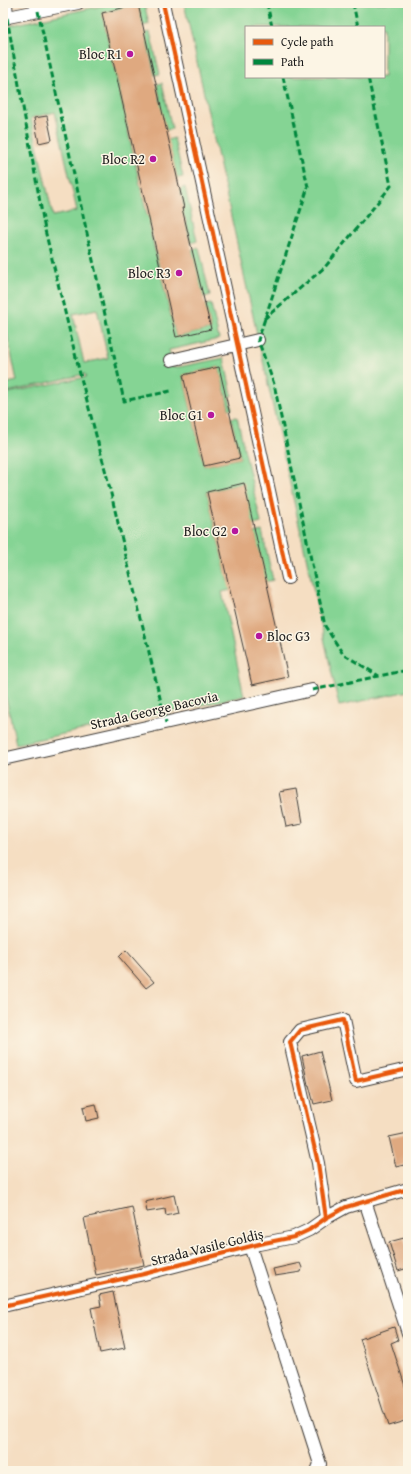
<svg xmlns="http://www.w3.org/2000/svg" width="411" height="1474" font-family="'Gentium Book Plus',serif">
  <style>
    .green { fill: #85d494; stroke: #507858; fill-rule: evenodd }
    .building { fill: #dfa980 }
    .lines { fill: none; stroke-linecap: round; stroke-linejoin: round }
    .street-casing { stroke: #3d3935; stroke-width: 14 }
    .street { stroke: #fff; stroke-width: 12 }
    .quiet { stroke: #00873e; stroke-width: 3; stroke-dasharray: 6 3; stroke-linecap: butt }
    .cycleway-casing { stroke: #fcf5e5; stroke-width: 6 }
    .cycleway { stroke: #e8590c; stroke-width: 4 }
    .poi-dot { fill: #b5179e; stroke: #fcf5e5; stroke-width: 1.5 }
    .labels { text-anchor: middle; dominant-baseline: central; stroke-width: 3; stroke-linejoin: round; paint-order: stroke }
    .poi-label { font-size: 14px; fill: #1c1c1c; stroke: #fcf5e5; text-anchor: end }
    .street-label { font-size: 14px; fill: #1c1c1c; stroke: #fcf5e5 }
  </style>
  <rect width="100%" height="100%" fill="#fcf5e5"/>
  <filter id="ink" filterUnits="userSpaceOnUse"><feTurbulence type="fractalNoise" baseFrequency=".025" numOctaves="2"/><feDisplacementMap in="SourceGraphic" scale="8" xChannelSelector="R" yChannelSelector="G"/><feConvolveMatrix kernelMatrix="1 2 1 2 8 2 1 2 1" color-interpolation-filters="sRGB"/></filter>
  <filter id="wash" filterUnits="userSpaceOnUse"><feTurbulence type="fractalNoise" baseFrequency=".012" numOctaves="4" result="noise"/><feDisplacementMap in="SourceGraphic" scale="16" xChannelSelector="R" yChannelSelector="G"/><feGaussianBlur stdDeviation="0.9" result="paint"/><feColorMatrix in="noise" values="0 0 0 0 0 0 0 0 0 0 0 0 0 0 0 0 0 1.4 0 .05"/><feComposite in="paint" operator="in"/></filter>
  <g filter="url(#wash)">
    <rect width="100%" height="100%" fill="#f5dec2"/>
    <path class="green" d="M 115,3 L 144,3 L 149,24 L 143,26 L 138,4 L 102,13 L 124,111 L 161,103 L 157,84 L 162,83 L 172,129 L 166,130 L 161,109 L 125,118 L 147,216 L 184,208 L 180,189 L 185,187 L 197,241 L 191,243 L 185,218 L 149,226 L 176,337 L 211,329 L 205,305 L 211,304 L 219,339 L 169,350 L 173,368 L 224,358 L 232,395 L 229,396 L 232,409 L 229,409 L 219,367 L 183,375 L 204,466 L 240,458 L 231,418 L 237,417 L 261,523 L 253,525 L 243,483 L 207,492 L 228,582 L 264,574 L 255,533 L 262,531 L 273,580 L 222,592 L 244,696 L 16,744 L 3,684 L 3,394 L 86,377 L 85,374 L 3,393 L 3,384 L 17,381 L 3,314 L 3,27 ZM 55,112 L 77,211 L 53,216 L 31,118 ZM 97,309 L 108,358 L 84,363 L 73,314 Z
      M 184,3 L 408,3 L 408,691 L 339,706 ZM 246,27 L 384,27 L 384,77 L 246,77 Z
      M 150,32 L 160,74 L 155,75 L 145,33 Z
      M 174,138 L 183,177 L 177,178 L 168,140 Z
      M 199,248 L 210,296 L 203,297 L 192,250 Z"/>
    <g id="blocks">
      <path class="building" d="M 138,4 L 184,208 L 182,208 L 211,329 L 176,337 L 102,13 Z
        M 47,116 L 52,140 L 39,143 L 34,118 Z
        M 219,367 L 240,458 L 204,466 L 183,375 Z
        M 244,483 L 288,677 L 252,685 L 207,492 Z
        M 296,789 L 302,824 L 286,827 L 279,792 Z
        M 126,950 L 154,982 L 146,988 L 119,957 Z
        M 320,1051 L 332,1100 L 314,1104 L 309,1085 L 308,1085 L 302,1056 Z
        M 96,1104 L 99,1118 L 86,1121 L 83,1107 Z
        M 408,1133 L 408,1164 L 396,1167 L 389,1137 Z
        M 174,1195 L 178,1213 L 166,1216 L 165,1209 L 147,1212 L 145,1202 Z
        M 132,1207 L 144,1265 L 96,1275 L 84,1218 Z
        M 404,1238 L 408,1251 L 408,1268 L 398,1271 L 389,1242 Z
        M 300,1263 L 302,1268 L 301,1272 L 275,1276 L 273,1269 Z
        M 113,1292 L 125,1348 L 100,1353 L 91,1308 L 101,1306 L 99,1295 Z
        M 394,1327 L 398,1340 L 391,1343 L 408,1395 L 408,1420 L 388,1426 L 360,1339 Z"/>
    </g>
  </g>
  <g filter="url(#ink)">
    <use href="#blocks" fill-opacity="0" stroke="#3d3935" stroke-width="1"/>
    <g class="lines">
      <g class="street-casing">
        <path id="street" d="M 6,3 L 7,18
          M 163,3 L 288,578
          M 3,18 L 78,3
          M 171,360 L 258,340
          M 3,759 L 312,690
          M 365,1201 L 408,1333
          M 326,1218 L 318,1163 L 290,1042 L 300,1030 L 343,1020 L 356,1081 L 408,1069
          M 250,1246 L 320,1464 L 317,1471
          M 3,1306 L 144,1274 L 259,1244 L 294,1237 L 309,1230 L 326,1218 L 346,1207 L 408,1189"/>
      </g>
      <use href="#street" class="street"/>
      <path class="quiet" d="M 267,3 L 272,27
        M 353,3 L 358,27
        M 38,11 L 124,401 L 171,391
        M 7,18 L 45,230 L 81,378 L 107,477 L 166,723
        M 283,77 L 308,187 L 258,340 L 274,384 L 325,626 L 343,654 L 379,676
        M 264,319 L 325,267 L 391,186 L 368,77
        M 312,690 L 408,670"/>
      <g class="cycleway-casing">
        <path id="cycleway" d="M 163,3 L 288,578
          M 326,1218 L 318,1163 L 290,1042 L 300,1030 L 343,1020 L 356,1081 L 408,1069
          M 3,1306 L 144,1274 L 259,1244 L 294,1237 L 309,1230 L 326,1218 L 346,1207 L 408,1189"/>
      </g>
      <use href="#cycleway" class="cycleway"/>
    </g>
  </g>
  <g class="poi-dot">
    <circle cx="130" cy="54" r="4"/>
    <circle cx="153" cy="159" r="4"/>
    <circle cx="179" cy="273" r="4"/>
    <circle cx="211" cy="415" r="4"/>
    <circle cx="235" cy="531" r="4"/>
    <circle cx="259" cy="636" r="4"/>
  </g>
  <g class="labels">
    <g class="poi-label">
      <text x="122" y="54">Bloc R1</text>
      <text x="145" y="159">Bloc R2</text>
      <text x="171" y="273">Bloc R3</text>
      <text x="203" y="415">Bloc G1</text>
      <text x="227" y="531">Bloc G2</text>
      <text x="267" y="636" text-anchor="start">Bloc G3</text>
    </g>
    <g class="street-label">
      <text transform="translate(154 710) rotate(-13)">Strada George Bacovia</text>
      <text transform="translate(207 1247) rotate(-14)">Strada Vasile Goldiș</text>
    </g>
  </g>
  <rect width="411" height="1474" fill="none" stroke="#fcf5e5" stroke-width="16"/>
  <rect x="245" y="26" width="140" height="52" fill="#fcf5e5" stroke="#a29e95"/>
  <rect x="253" y="39" width="20" height="6" fill="#e8590c" stroke="#a29e95"/>
  <text x="281" y="46" font-size="12" fill="#1c1c1c">Cycle path</text>
  <rect x="253" y="59" width="20" height="6" fill="#00873e" stroke="#a29e95"/>
  <text x="281" y="66" font-size="12" fill="#1c1c1c">Path</text>
</svg>
